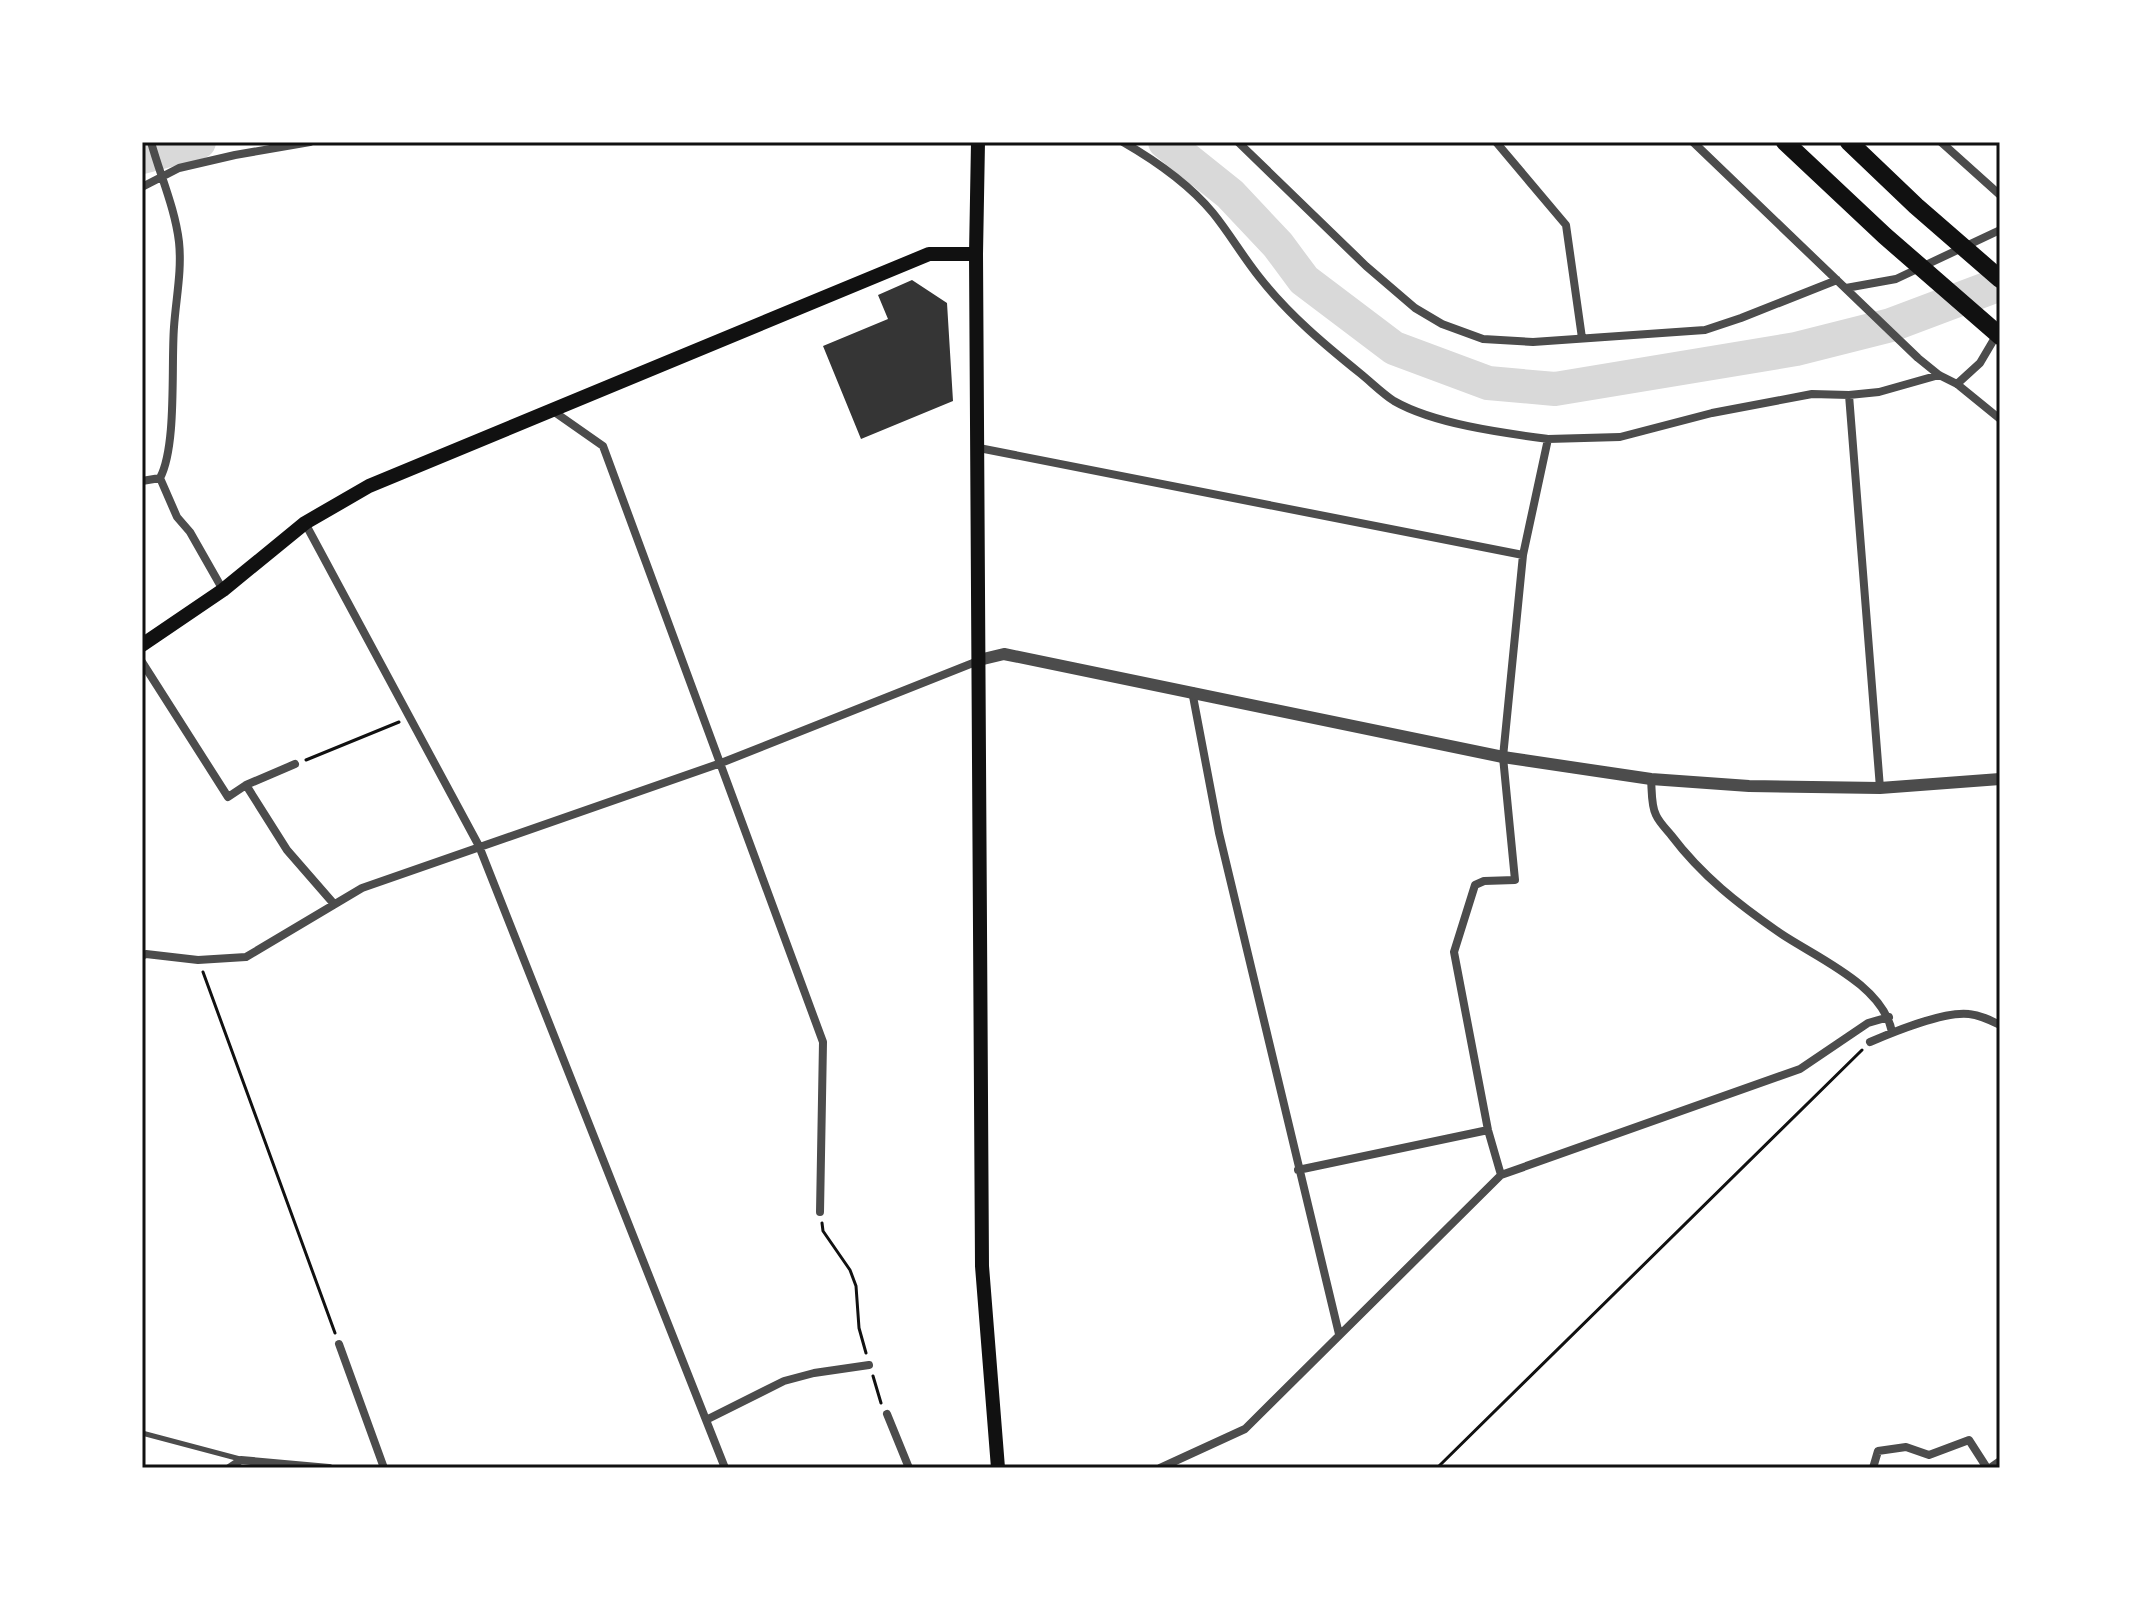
<svg xmlns="http://www.w3.org/2000/svg" width="2142" height="1610" font-family="Figtree,sans-serif">
  <style>
    .lines { fill: none; stroke-linecap: round; stroke-linejoin: round }
    .river { stroke: #d9d9d9; stroke-width: 34 }
    .building { fill: #353535 }
    .path { stroke: #111; stroke-width: 3 }
    .service { stroke: #4c4c4c; stroke-width: 5 }
    .minor { stroke: #4c4c4c; stroke-width: 8 }
    .tertiary { stroke: #4c4c4c; stroke-width: 12 }
    .secondary { stroke: #111; stroke-width: 14 }
    .motorway { stroke: #111; stroke-width: 18 }
    .neatline { fill: none; stroke: #111; stroke-width: 3 }
  </style>
  <rect width="100%" height="100%" fill="#fff"/>
  <g class="lines">
    <path class="river" d="M 1165,142 L 1230,194 L 1278,245 L 1304,280 L 1394,348 L 1488,383 L 1555,389 L 1796,349 L 1891,325 L 2000,284
      M 142,157 L 199,142"/>
  </g>
  <path class="building" d="M 912,280 L 947,303 L 953,401 L 861,439 L 823,346 L 888,319 L 878,295 Z"/>
  <g class="lines">
    <path class="path" d="M 306,760 L 399,722
      M 203,972 L 335,1333
      M 822,1223 L 823,1231 L 850,1270 L 856,1286 L 859,1328 L 866,1353
      M 873,1376 L 881,1403
      M 1437,1468 L 1862,1050"/>
    <path class="service" d="M 142,1433 L 240,1459"/>
    <path class="minor" d="M 151,142 C 160,175 175,208 179,242 C 182,271 176,298 174,327 C 171,366 177,446 160,478 L 177,517 L 190,532 L 223,590
      M 1123,142 C 1156,161 1189,184 1213,213 C 1230,234 1243,257 1260,278 C 1289,315 1325,345 1361,374 C 1372,383 1383,394 1394,401 C 1434,424 1503,433 1548,439
      M 1238,142 L 1366,266 L 1415,308 L 1442,324 L 1483,339 L 1533,342 L 1705,330 L 1741,318 L 1837,280
      M 1496,142 L 1566,225 L 1582,338
      M 1693,142 L 1918,358 L 1939,375 L 1957,384 L 2000,419
      M 1941,142 L 2000,195
      M 142,187 L 179,168 L 235,155 L 310,142
      M 1846,288 L 1896,279 L 2000,230
      M 1957,384 L 1980,363 L 1993,341 L 1999,337
      M 1849,395 L 1880,788
      M 553,411 L 603,446 L 823,1042 L 820,1212
      M 979,448 L 1523,555
      M 142,481 L 160,478
      M 305,523 L 479,846 L 725,1468
      M 142,662 L 228,797 L 246,785 L 295,764
      M 1192,691 L 1219,833 L 1339,1334
      M 1651,779 C 1652,790 1651,806 1656,815 C 1659,822 1666,829 1671,835 C 1702,876 1738,904 1780,933 C 1817,958 1883,985 1892,1032
      M 246,785 L 287,850 L 334,904
      M 142,956 L 146,954 L 198,960 L 246,957 L 362,888 L 721,763 L 978,661
      M 1870,1042 C 1893,1032 1945,1011 1969,1014 C 1980,1015 1990,1020 2000,1025
      M 1298,1170 L 1488,1130
      M 1501,1175 L 1488,1130 L 1454,952 L 1475,885 L 1484,881 L 1515,880 L 1503,757 L 1523,555 L 1548,439 L 1620,437 L 1712,413 L 1812,394 L 1849,395 L 1879,392 L 1939,375
      M 339,1344 L 384,1468
      M 887,1414 L 909,1468
      M 706,1420 L 784,1381 L 814,1373 L 869,1365
      M 229,1468 L 241,1460 L 329,1468
      M 1160,1468 L 1245,1429 L 1501,1175 L 1800,1069 L 1868,1023 L 1889,1017
      M 1873,1468 L 1878,1451 L 1906,1447 L 1929,1455 L 1969,1440 L 1987,1468
      M 1990,1468 L 2000,1461"/>
    <path class="tertiary" d="M 979,660 L 1004,654 L 1503,757 L 1651,779 L 1749,786 L 1880,788 L 2000,779"/>
    <path class="secondary" d="M 978,142 L 976,254 L 982,1266 L 998,1468
      M 142,645 L 223,590 L 305,523 L 369,486 L 929,254 L 976,254"/>
    <path class="motorway" d="M 1785,142 L 1885,236 L 2000,336
      M 1849,142 L 1916,206 L 2000,279"/>
  </g>
  <rect width="2142" height="1610" fill="none" stroke="#ffffff" stroke-width="288"/>
  <rect x="144" y="144" width="1854" height="1322" class="neatline"/>
</svg>
